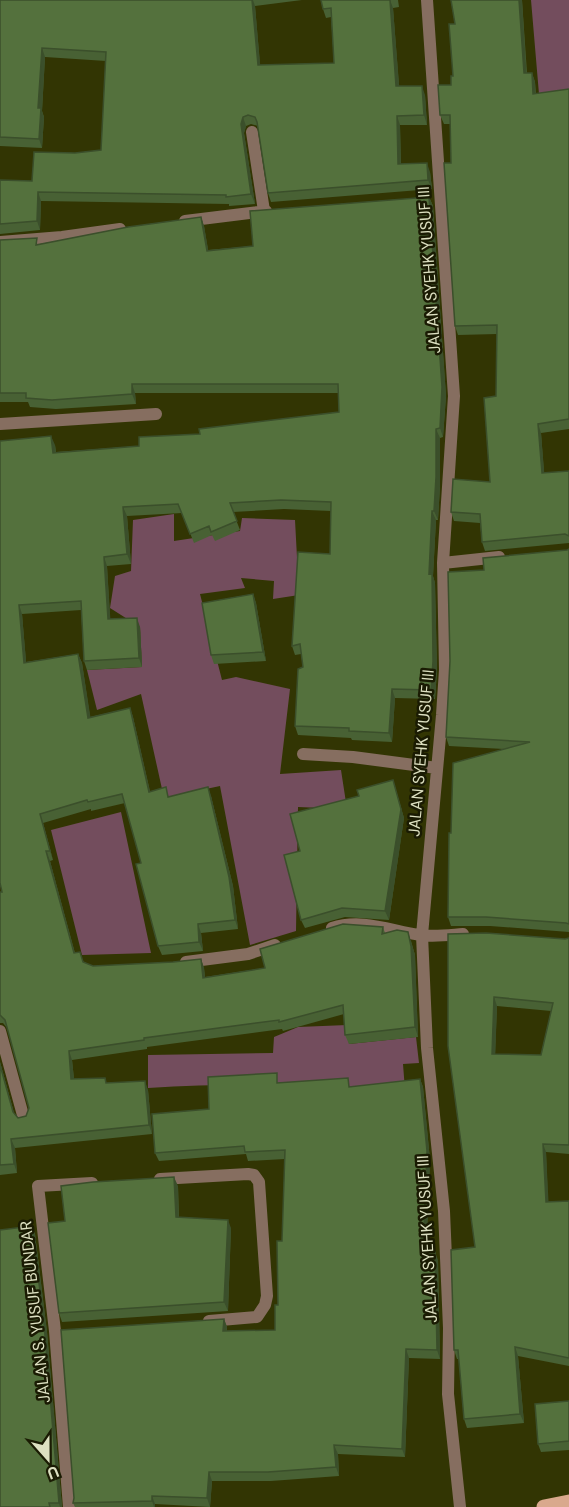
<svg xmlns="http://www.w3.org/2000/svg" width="569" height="1507" font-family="'DM Sans',sans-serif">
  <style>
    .green { fill: #734d5d }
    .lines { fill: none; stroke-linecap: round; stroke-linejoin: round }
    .minor { stroke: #866e60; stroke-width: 12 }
    .primary { stroke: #d9a98d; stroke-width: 15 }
    .wall { fill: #486134; fill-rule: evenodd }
    .shaded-wall { fill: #3b4f2b }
    .building { fill: #54713d; stroke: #3b4f2b; stroke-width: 1.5; fill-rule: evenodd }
    .labels { text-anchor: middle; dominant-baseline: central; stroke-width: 5; stroke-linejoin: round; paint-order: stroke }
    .street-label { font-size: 16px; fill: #dde0c1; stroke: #1a1b03 }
  </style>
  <rect width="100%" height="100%" fill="#323503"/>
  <path class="green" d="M 531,0 L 569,0 L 569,103 L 540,106 Z
    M 174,514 L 174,541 L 240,531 L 242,518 L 295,520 L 299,595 L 273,599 L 274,581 L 241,578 L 245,588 L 200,594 L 222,680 L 236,677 L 290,689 L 280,774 L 341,770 L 347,809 L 298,807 L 296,931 L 250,945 L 220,786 L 164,798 L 141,694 L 97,710 L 87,670 L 142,667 L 140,627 L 110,608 L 115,576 L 131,571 L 133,520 Z
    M 121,812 L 151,953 L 82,955 L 51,830 Z
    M 347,1025 L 349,1044 L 416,1037 L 419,1063 L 403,1064 L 405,1090 C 318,1085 235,1082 148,1088 L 148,1055 L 273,1053 L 274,1037 L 298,1027 Z"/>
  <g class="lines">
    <path class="minor" d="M 427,0 L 454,396 L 443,563 L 445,670 L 442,715 L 422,935 L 427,1048 L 444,1211 L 449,1328 L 448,1394 L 460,1507
      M 252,132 L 264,211
      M 185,221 L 266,211
      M 0,242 L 62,237 L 120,229
      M 0,424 L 156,414
      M 443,563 L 499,557
      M 303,754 L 353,757 L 437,768
      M 332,928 C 362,918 391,931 420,935 C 434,937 449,935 463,934
      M 186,962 L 248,954 L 275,945
      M 0,1031 L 24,1119
      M 160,1179 L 248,1174 L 254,1175 L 259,1182 L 267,1296 L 265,1305 L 257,1317 L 209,1321
      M 69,1507 L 55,1331 L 38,1186 L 92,1183"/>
    <path class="primary" d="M 544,1507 L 569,1502"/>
  </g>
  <path class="wall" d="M 0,0 L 302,0 L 255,6 L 260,65 L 334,63 L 331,17 L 326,18 L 323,9 L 321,0 L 398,0 L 399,7 L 393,8 L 399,86 L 425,95 L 427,125 L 400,125 L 401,164 L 430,172 L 432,189 L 271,202 L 268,193 L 258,126 L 251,124 L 246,126 L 244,133 L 255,204 L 229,206 L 229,204 L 41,201 L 40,230 L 0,234 L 0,180 L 32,181 L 75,153 L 101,150 L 106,61 L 45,57 L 42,111 L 44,117 L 42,148 L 0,146 Z
    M 451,0 L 522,0 L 527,73 L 532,73 L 535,82 L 536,94 L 569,89 L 569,429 L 541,433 L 544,473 L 569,471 L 569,543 L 485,551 L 482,542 L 480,523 L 454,521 L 451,512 L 490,482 L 496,396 L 497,334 L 458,335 L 455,326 L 450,124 L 444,124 L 440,115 L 451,85 L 453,76 L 455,24 Z
    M 429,197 L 433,206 L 446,396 L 443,437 L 440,438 L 440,486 L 438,520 L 436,520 L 433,576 L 435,583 L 437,670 L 435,699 L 395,698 L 392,742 L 352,740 L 351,738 L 298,735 L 295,726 L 303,667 L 301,654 L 295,655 L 292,646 L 330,554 L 331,511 L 284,509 L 233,512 L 240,530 L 215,541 L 212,535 L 194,543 L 182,513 L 127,516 L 131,564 L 107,566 L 110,619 L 140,627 L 142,667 L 87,670 L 84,661 L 81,610 L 22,614 L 26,662 L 78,654 L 82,663 L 90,717 L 130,708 L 133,717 L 150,791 L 169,796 L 211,796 L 233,886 L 238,929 L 201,933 L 203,951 L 162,955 L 158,946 L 141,863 L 125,803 L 91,811 L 91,809 L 43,823 L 53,860 L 50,861 L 75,953 L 84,962 L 93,966 L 173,962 L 201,959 L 204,968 L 205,977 L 265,968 L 383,927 L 385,933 L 411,941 L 415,955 L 418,1037 L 349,1044 L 345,1035 L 344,1014 L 283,1031 L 282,1029 L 147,1047 L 147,1049 L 72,1060 L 74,1079 L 105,1078 L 106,1083 L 148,1090 L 152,1134 L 15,1148 L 17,1173 L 0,1175 L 0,1062 L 14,1113 L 18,1118 L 26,1116 L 29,1108 L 7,1028 L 3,1023 L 0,1023 L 0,892 L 2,892 L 0,441 L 55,445 L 56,452 L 139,446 L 200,434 L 339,412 L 338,393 L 135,393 L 136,404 L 56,409 L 30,407 L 28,402 L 0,402 L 0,240 L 39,244 L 201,217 L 204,226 L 208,250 L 253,246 Z
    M 569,549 L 569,932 L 490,926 L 451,926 L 448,917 L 451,833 L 504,749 L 449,746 L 446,737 L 484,570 L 567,550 Z
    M 253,594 L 256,603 L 266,661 L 214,664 L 211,655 Z
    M 393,780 L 404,818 L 389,920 L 345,917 L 305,928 L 301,920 L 300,851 L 359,796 Z
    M 448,934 L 565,939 L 569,938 L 569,1154 L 546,1152 L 548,1202 L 569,1201 L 569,1366 L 518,1356 L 524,1423 L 467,1428 L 464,1419 L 459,1359 L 457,1359 L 454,1350 L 475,1247 ZM 497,1006 L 551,1011 L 541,1055 L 495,1054 Z
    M 420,1079 L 423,1087 L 430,1160 L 426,1253 L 438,1260 L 440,1359 L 409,1358 L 405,1457 L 338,1454 L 339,1476 L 271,1481 L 212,1481 L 210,1507 L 155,1504 L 155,1507 L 75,1507 L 73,1503 L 224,1319 L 227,1327 L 227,1331 L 275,1330 L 278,1305 L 282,1241 L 285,1159 L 248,1161 L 246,1154 L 159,1161 L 155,1153 L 209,1109 L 280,1082 L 351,1087 Z
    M 178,1186 L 179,1217 L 231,1228 L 228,1311 L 62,1322 L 59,1313 L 65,1221 Z
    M 32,1226 L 35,1234 L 47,1332 L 62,1507 L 0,1507 Z
    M 569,1401 L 569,1450 L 541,1452 L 538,1444 Z"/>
  <path class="shaded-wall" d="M 252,0 L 253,0 L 255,6 L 261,74 L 258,65 Z
    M 390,0 L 393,8 L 400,96 L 396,86 Z
    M 519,0 L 522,0 L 527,82 L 524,73 Z
    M 42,48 L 45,57 L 42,111 L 44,117 L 42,148 L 39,139 L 38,108 Z
    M 532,73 L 535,82 L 536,103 L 533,94 Z
    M 422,86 L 425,95 L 427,125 L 424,115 Z
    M 397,116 L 400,125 L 401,173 L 398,164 Z
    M 243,117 L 246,126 L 244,133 L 255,204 L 251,194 L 241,124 Z
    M 427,163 L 430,172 L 432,189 L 428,180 Z
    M 38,192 L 41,201 L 40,230 L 37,221 Z
    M 429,197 L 433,206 L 446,396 L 443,437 L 440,428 Z
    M 201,217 L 204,226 L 210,260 L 207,251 Z
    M 132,384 L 135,393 L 136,404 L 132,394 Z
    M 538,424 L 541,433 L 545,482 L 542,473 Z
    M 436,429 L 440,438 L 440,486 L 438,520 L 434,511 Z
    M 51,436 L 55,445 L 57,462 L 53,453 Z
    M 123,507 L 127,516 L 131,564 L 127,554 Z
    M 432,511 L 436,520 L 433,576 L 435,583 L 437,670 L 435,699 L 431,690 L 429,574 Z
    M 104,557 L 107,566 L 111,629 L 108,619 Z
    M 253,594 L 256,603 L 266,661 L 263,652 Z
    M 19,605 L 22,614 L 27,672 L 24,663 Z
    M 137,618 L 140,627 L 142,667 L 139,658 Z
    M 78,654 L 82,663 L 92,727 L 88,718 Z
    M 392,689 L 395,698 L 392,742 L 389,733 Z
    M 130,708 L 133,717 L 152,801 L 149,792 Z
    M 393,780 L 404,818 L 389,920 L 385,911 Z
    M 208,787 L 211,796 L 233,886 L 238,929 L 235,920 Z
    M 40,814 L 43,823 L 53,860 L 50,851 Z
    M 46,851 L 50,861 L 77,962 L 74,953 Z
    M 198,924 L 201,933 L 203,951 L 199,942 Z
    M 408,932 L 415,955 L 418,1037 L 415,1027 Z
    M 201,959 L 204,968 L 206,987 L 203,978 Z
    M 494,997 L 497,1006 L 495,1063 L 492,1054 Z
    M 69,1051 L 72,1060 L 75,1088 L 71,1079 Z
    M 0,1062 L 16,1121 L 13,1112 L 0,1065 Z
    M 420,1079 L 423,1087 L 430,1160 L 426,1262 L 423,1253 Z
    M 145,1081 L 148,1090 L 152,1134 L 149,1125 Z
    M 11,1139 L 15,1148 L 17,1173 L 14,1164 Z
    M 543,1144 L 546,1152 L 549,1211 L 546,1202 Z
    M 174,1177 L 178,1186 L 179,1226 L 176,1217 Z
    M 228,1220 L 231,1228 L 228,1311 L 224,1302 Z
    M 32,1226 L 35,1234 L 47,1332 L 62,1507 L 60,1507 L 59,1503 Z
    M 435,1252 L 438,1260 L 440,1359 L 437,1350 Z
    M 224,1319 L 227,1327 L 226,1340 L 223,1331 Z
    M 515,1347 L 518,1356 L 524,1423 L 520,1414 Z
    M 406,1349 L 409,1358 L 405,1457 L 402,1449 Z
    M 334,1445 L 338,1454 L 339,1476 L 336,1467 Z
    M 209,1472 L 212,1481 L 210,1507 L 207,1498 Z
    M 152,1496 L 155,1504 L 155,1507 L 154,1507 L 152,1501 Z"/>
  <path class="building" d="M 0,0 L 252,0 L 258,65 L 334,63 L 331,8 L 323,9 L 321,0 L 390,0 L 396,86 L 422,86 L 424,115 L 397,116 L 398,164 L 427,163 L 428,180 L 268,193 L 257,122 L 255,117 L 248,115 L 243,117 L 241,124 L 251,194 L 226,197 L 226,195 L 38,192 L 37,221 L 0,224 L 0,180 L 32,181 L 34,152 L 75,153 L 101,150 L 106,52 L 42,48 L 38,108 L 41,108 L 39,139 L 0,137 Z
    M 451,0 L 519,0 L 524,73 L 532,73 L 533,94 L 569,89 L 569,419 L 538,424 L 542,473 L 569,471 L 569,536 L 565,534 L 482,542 L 480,514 L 451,512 L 453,479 L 490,482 L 484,398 L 496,396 L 497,325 L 455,326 L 444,163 L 451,163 L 450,115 L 440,115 L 438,85 L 451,85 L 451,76 L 453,76 L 449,24 L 455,24 Z
    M 429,197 L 442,387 L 440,428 L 436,429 L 436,477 L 434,511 L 432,511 L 429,574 L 432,573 L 433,661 L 431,690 L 392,689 L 389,733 L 349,731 L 349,728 L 295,726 L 298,669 L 303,667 L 300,644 L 292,646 L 298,552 L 330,554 L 331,502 L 281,500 L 230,503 L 237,521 L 211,532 L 209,526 L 190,534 L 178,504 L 123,507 L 127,554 L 104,557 L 108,619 L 137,618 L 139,658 L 84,661 L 81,601 L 19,605 L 24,663 L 78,654 L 88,718 L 130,708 L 149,792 L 166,787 L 168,797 L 208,787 L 229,877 L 235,920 L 198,924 L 199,942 L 158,946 L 136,864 L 141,863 L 122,794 L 88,802 L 87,800 L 40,814 L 50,851 L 46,851 L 74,953 L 80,952 L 83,962 L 93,966 L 173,962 L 201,959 L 203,978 L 265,968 L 260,949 L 343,924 L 383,927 L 382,934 L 397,930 L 408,932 L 411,946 L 415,1027 L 345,1035 L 343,1005 L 279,1022 L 279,1020 L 144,1038 L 144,1040 L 69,1051 L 71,1079 L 105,1078 L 106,1083 L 145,1081 L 149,1125 L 11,1139 L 14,1164 L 0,1165 L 0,1065 L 13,1112 L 18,1118 L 26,1116 L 29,1108 L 5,1020 L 0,1015 L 0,892 L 2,892 L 0,883 L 0,441 L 51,436 L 53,453 L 139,446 L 139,437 L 200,434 L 199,429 L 339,412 L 338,384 L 132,384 L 132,394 L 52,400 L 26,398 L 26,393 L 0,393 L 0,240 L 37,238 L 36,245 L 128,227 L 201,217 L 207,251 L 253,246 L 250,211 Z
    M 569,549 L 569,924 L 566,923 L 486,917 L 448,917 L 449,833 L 451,833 L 453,763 L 530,742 L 446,737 L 450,661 L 448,572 L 484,570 L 483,558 L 567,550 Z
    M 253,594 L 263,652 L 211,655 L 202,603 Z
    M 393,780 L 401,809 L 385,911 L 342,908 L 301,920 L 284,855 L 300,851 L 290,814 L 359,796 L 357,790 Z
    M 486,933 L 565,939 L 569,938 L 569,1145 L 543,1144 L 546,1202 L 569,1201 L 569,1358 L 515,1347 L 520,1414 L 464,1419 L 458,1350 L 454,1350 L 451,1250 L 475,1247 L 448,1046 L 448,934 ZM 494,997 L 553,1003 L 541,1055 L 492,1054 Z
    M 277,1073 L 277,1083 L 348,1078 L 349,1087 L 420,1079 L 427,1151 L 423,1253 L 435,1252 L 437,1350 L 406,1349 L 402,1449 L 334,1445 L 336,1467 L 268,1472 L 209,1472 L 207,1498 L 152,1496 L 152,1501 L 73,1503 L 74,1498 L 61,1330 L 224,1319 L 223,1331 L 275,1330 L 275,1305 L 278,1305 L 277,1241 L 282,1241 L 285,1150 L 245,1152 L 244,1146 L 155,1153 L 152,1114 L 209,1109 L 208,1077 Z
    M 174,1177 L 176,1217 L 228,1220 L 224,1302 L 59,1313 L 48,1223 L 65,1221 L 61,1186 L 93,1182 Z
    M 32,1226 L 44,1324 L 59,1503 L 49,1503 L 50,1507 L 0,1507 L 0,1230 Z
    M 569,1401 L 569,1441 L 538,1444 L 535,1404 Z"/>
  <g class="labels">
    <g class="street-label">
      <text transform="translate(429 270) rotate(-94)">JALAN SYEHK YUSUF III</text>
      <text transform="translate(421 753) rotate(-85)">JALAN SYEHK YUSUF III</text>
      <text transform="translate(427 1239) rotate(-93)">JALAN SYEHK YUSUF III</text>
      <text transform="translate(35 1312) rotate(-96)">JALAN S. YUSUF BUNDAR</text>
    </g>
  </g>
  <g transform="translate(48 1459) rotate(159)" stroke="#1a1b03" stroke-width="4.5" paint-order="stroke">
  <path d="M0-4.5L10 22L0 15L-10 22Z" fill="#dde0c1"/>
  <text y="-9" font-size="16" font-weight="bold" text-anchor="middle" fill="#dde0c1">U</text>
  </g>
</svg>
